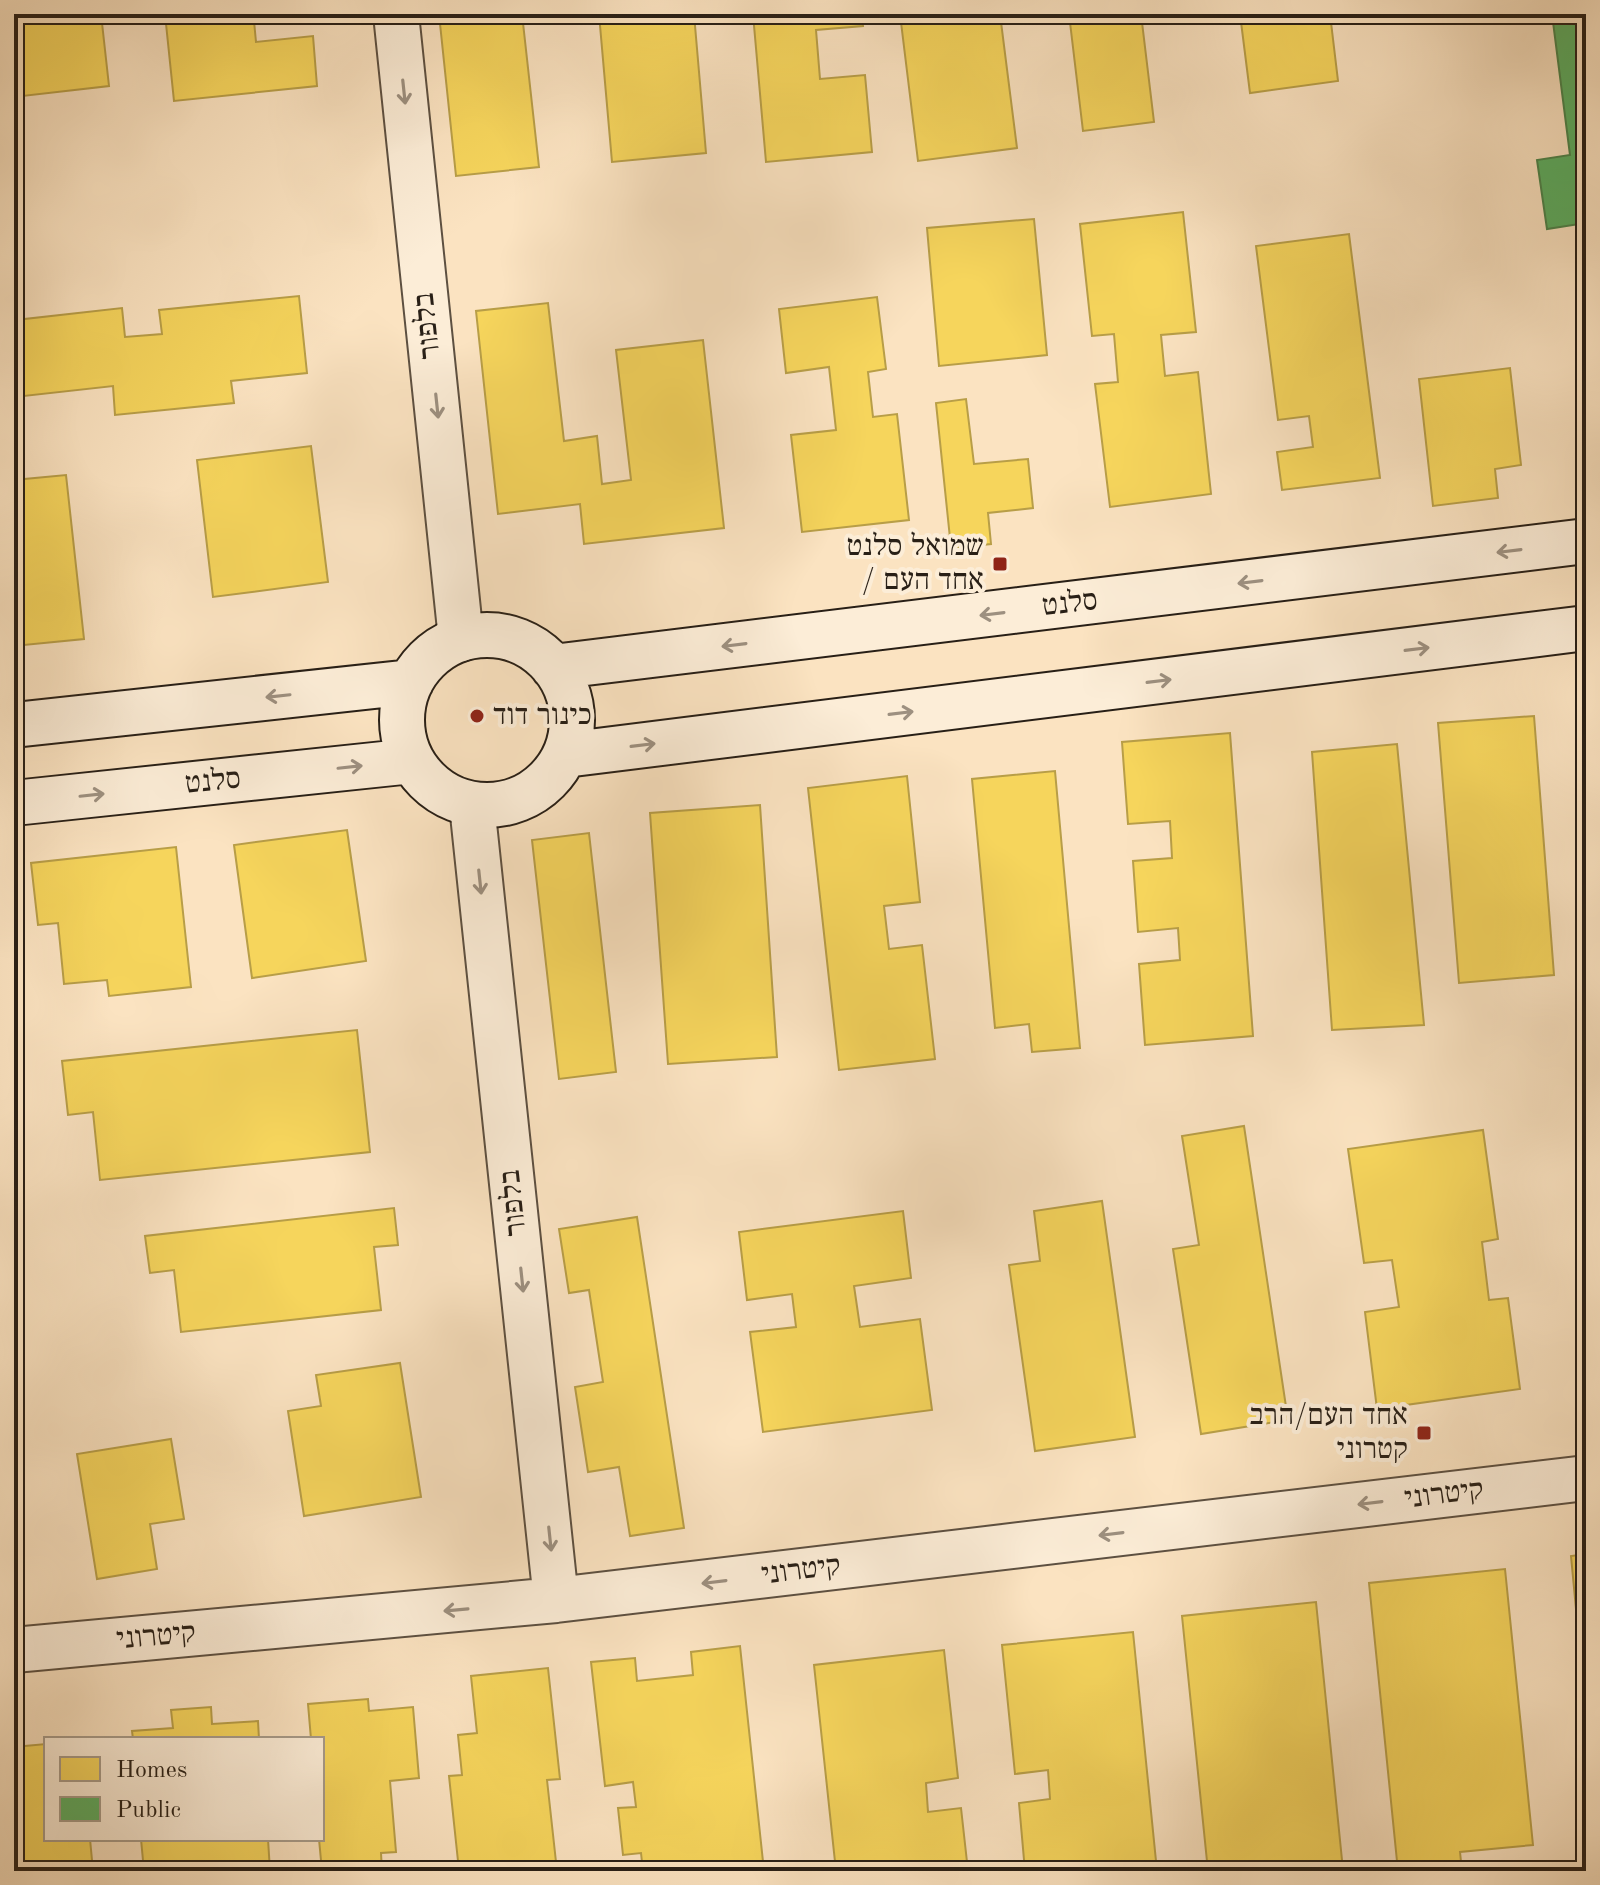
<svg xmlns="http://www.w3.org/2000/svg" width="1600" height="1885" font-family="'Old Standard TT','Frank Ruhl Libre',serif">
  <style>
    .homes { fill: #f6d55c; stroke: #b89e47; stroke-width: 2 }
    .public { fill: #5aae61; stroke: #4b834a; stroke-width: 2 }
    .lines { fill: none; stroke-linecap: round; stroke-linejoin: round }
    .street-casing { stroke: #5d5041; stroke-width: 48 }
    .secondary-casing { stroke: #281f16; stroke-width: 48 }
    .street { stroke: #fcedd7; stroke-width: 44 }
    .secondary { stroke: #fcedd7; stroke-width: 44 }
    .oneway { stroke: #9d9080 }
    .poi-dot { fill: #8f2418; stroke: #fcedd7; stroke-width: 3 }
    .labels { text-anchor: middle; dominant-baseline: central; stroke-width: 8; stroke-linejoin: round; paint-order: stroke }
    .street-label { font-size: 30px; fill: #281f16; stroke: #fcedd7 }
    .poi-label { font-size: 30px; fill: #281f16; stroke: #fcedd7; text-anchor: end }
  </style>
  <rect width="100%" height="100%" fill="#fbe3c1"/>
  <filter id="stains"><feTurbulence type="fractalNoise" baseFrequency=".0025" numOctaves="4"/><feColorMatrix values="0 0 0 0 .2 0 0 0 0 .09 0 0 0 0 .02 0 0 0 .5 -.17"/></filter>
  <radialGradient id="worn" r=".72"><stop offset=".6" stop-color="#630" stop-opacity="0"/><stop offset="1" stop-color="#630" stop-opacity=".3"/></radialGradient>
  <path class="homes" d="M 14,14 L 101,14 L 109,86 L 14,97 Z
    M 165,14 L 288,14 L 289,18 L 254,21 L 256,42 L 313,36 L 317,86 L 174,101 Z
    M 439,14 L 522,14 L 539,167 L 456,176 Z
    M 599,14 L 694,14 L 706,153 L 612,162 Z
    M 753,14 L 862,14 L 863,26 L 816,30 L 820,79 L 865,75 L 872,152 L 766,162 Z
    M 900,14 L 1000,14 L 1017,148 L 918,161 Z
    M 1069,14 L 1141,14 L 1154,122 L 1083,131 Z
    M 1240,14 L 1330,14 L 1338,81 L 1250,93 Z
    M 1183,212 L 1196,332 L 1161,335 L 1165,376 L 1198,372 L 1211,494 L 1110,507 L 1095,384 L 1118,382 L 1114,334 L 1092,336 L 1080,224 Z
    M 1034,219 L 1047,355 L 939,366 L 927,228 Z
    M 1349,234 L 1380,478 L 1282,490 L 1277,452 L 1313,447 L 1309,416 L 1278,420 L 1256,246 Z
    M 299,296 L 307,373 L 231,381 L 234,403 L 115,415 L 113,386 L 24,396 L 16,320 L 122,308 L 125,337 L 162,334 L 159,310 Z
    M 877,297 L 886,369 L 868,372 L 873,417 L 897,414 L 909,520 L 802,532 L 791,435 L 836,430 L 829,367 L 786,373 L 779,309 Z
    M 548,303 L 564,441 L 597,436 L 602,484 L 631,480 L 616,350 L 703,340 L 724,528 L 584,544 L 580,504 L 498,514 L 476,311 Z
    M 1510,368 L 1521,465 L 1495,469 L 1498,498 L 1433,506 L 1419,379 Z
    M 966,399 L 974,464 L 1028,459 L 1033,508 L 988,513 L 991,544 L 951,548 L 936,403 Z
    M 311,446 L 328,582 L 213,597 L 197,460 Z
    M 66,475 L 84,639 L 14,646 L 14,480 Z
    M 1534,716 L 1554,975 L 1459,983 L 1438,723 Z
    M 1230,733 L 1253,1036 L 1145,1045 L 1139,964 L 1180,960 L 1178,928 L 1138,932 L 1133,861 L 1172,858 L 1170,821 L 1128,824 L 1122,742 Z
    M 1397,744 L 1424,1025 L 1332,1030 L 1312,752 Z
    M 1055,771 L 1080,1048 L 1032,1052 L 1029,1024 L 995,1028 L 972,779 Z
    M 907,776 L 920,902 L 884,906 L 889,949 L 922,945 L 935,1059 L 839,1070 L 808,788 Z
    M 760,805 L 777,1057 L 668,1064 L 650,813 Z
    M 347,830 L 366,961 L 252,978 L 234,845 Z
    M 589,833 L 616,1072 L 559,1079 L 532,840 Z
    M 176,847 L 191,987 L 109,996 L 107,980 L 64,984 L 58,923 L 38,925 L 31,863 Z
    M 357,1030 L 370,1152 L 100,1180 L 93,1112 L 68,1115 L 62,1061 Z
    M 19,1108 L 24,1152 L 14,1154 L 14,1109 Z
    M 1244,1126 L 1288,1420 L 1201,1434 L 1173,1249 L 1199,1245 L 1182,1136 Z
    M 1483,1130 L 1498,1239 L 1482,1242 L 1489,1300 L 1508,1298 L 1520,1389 L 1377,1409 L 1365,1312 L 1399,1307 L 1392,1260 L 1364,1263 L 1348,1149 Z
    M 1102,1201 L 1135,1437 L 1035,1451 L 1009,1265 L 1040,1261 L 1034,1211 Z
    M 394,1208 L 398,1245 L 374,1247 L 381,1310 L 181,1332 L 174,1270 L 150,1273 L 145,1236 Z
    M 903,1211 L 911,1278 L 854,1286 L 860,1327 L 920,1319 L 932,1410 L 763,1432 L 750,1332 L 796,1327 L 792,1294 L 747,1300 L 739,1232 Z
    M 637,1217 L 684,1528 L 630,1536 L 619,1467 L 588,1472 L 575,1387 L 603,1382 L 589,1290 L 569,1293 L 559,1229 Z
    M 400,1363 L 421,1497 L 304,1516 L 288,1411 L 321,1406 L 316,1375 Z
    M 171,1439 L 184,1519 L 150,1524 L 157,1569 L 97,1579 L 77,1454 Z
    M 1586,1554 L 1586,1608 L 1576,1609 L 1571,1556 Z
    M 1505,1569 L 1533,1845 L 1460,1852 L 1462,1871 L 1398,1871 L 1369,1583 Z
    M 1316,1602 L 1343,1870 L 1208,1871 L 1182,1616 Z
    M 1133,1632 L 1157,1871 L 1025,1871 L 1019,1803 L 1050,1799 L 1048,1770 L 1015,1774 L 1002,1645 Z
    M 740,1646 L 764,1871 L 643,1871 L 641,1853 L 623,1855 L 618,1808 L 636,1807 L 633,1782 L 605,1786 L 591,1662 L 635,1658 L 637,1681 L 693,1675 L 691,1652 Z
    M 944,1650 L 958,1778 L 926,1783 L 928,1812 L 961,1808 L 968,1871 L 836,1871 L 814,1665 Z
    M 548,1668 L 560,1779 L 547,1780 L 557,1871 L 436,1871 L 436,1863 L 458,1861 L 449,1776 L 462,1775 L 458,1735 L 477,1733 L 471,1676 Z
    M 368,1699 L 369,1711 L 413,1707 L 419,1778 L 390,1781 L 396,1852 L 381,1853 L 382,1871 L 322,1871 L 319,1839 L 322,1839 L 322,1739 L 311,1739 L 308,1704 Z
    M 211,1707 L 212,1724 L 258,1721 L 259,1739 L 133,1739 L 132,1731 L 173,1728 L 171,1710 Z
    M 46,1744 L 46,1839 L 90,1839 L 93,1871 L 14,1871 L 14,1747 Z
    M 141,1839 L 268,1839 L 270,1871 L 144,1871 Z"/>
  <path class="public" d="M 1552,14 L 1586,14 L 1586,223 L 1547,229 L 1537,160 L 1570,155 Z"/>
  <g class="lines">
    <g class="street-casing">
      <path id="street" d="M 396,14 L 461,639
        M 472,805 L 556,1600
        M 14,1650 L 556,1600 L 1586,1478"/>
    </g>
    <g class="secondary-casing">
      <path id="secondary" d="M402 720a85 85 0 1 1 170 0a85 85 0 1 1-170 0Z
        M 553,667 L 1586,541
        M 14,725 L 411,682
        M 565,755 L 1586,628
        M 14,803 L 412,761"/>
    </g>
    <use href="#street" class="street"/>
    <use href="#secondary" class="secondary"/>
  </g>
  <defs><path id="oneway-shaft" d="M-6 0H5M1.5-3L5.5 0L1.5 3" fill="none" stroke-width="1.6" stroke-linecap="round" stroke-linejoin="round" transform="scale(2)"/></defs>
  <g class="oneway">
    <use href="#oneway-shaft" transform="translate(404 92) rotate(84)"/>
    <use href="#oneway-shaft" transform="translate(437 406) rotate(84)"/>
    <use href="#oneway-shaft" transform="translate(1509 551) rotate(173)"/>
    <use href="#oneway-shaft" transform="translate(1250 582) rotate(173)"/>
    <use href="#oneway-shaft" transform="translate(992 614) rotate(173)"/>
    <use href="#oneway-shaft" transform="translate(734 645) rotate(173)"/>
    <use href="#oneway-shaft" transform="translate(1417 649) rotate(-7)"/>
    <use href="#oneway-shaft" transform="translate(1159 681) rotate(-7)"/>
    <use href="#oneway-shaft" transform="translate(278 696) rotate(174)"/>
    <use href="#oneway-shaft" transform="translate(901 713) rotate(-7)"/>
    <use href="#oneway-shaft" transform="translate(643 745) rotate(-7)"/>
    <use href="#oneway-shaft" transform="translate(350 767) rotate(-6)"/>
    <use href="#oneway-shaft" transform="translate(92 795) rotate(-6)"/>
    <use href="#oneway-shaft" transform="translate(480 882) rotate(84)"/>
    <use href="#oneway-shaft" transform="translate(522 1280) rotate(84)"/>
    <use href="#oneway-shaft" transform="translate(1370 1503) rotate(173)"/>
    <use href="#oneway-shaft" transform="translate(1111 1534) rotate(173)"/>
    <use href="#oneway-shaft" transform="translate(550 1539) rotate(84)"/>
    <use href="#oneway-shaft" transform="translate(714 1582) rotate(173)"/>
    <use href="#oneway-shaft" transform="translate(456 1610) rotate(175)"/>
  </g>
  <g class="poi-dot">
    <rect x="992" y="556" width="16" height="16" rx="4"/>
    <circle cx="477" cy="716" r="8"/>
    <rect x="1416" y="1425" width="16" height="16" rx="4"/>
  </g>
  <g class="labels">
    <g class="street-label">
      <text transform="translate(428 326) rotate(-96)">בלפור</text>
      <text transform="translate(1070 604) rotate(-7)">סלנט</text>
      <text transform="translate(213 782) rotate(-6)">סלנט</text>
      <text transform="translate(514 1203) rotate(-96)">בלפור</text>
      <text transform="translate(1444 1495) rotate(-7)">קיטרוני</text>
      <text transform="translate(801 1571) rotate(-7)">קיטרוני</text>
      <text transform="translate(156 1637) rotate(-5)">קיטרוני</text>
    </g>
    <g class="poi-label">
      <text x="984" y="547">שמואל סלנט<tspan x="984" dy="34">/ אחד העם</tspan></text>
      <text x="493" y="716" text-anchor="start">כינור דוד</text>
      <text x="1408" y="1416">אחד העם/הרב<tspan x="1408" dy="34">קטרוני</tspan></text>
    </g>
  </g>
  <rect width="1600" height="1885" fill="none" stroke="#fbe3c1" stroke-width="48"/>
  <rect x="16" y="16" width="1568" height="1853" fill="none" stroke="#281f16" stroke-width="4"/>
  <rect x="24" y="24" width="1552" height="1837" fill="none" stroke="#281f16" stroke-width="2"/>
  <rect x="44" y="1737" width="280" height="104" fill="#fcedd7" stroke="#a79b8a" stroke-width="2"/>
  <rect x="60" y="1757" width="40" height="24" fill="#f6d55c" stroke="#a79b8a" stroke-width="2"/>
  <text x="116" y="1777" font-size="24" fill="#281f16">Homes</text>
  <rect x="60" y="1797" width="40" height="24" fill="#5aae61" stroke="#a79b8a" stroke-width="2"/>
  <text x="116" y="1817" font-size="24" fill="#281f16">Public</text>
  <rect width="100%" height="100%" filter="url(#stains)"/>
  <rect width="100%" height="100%" fill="url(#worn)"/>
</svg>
